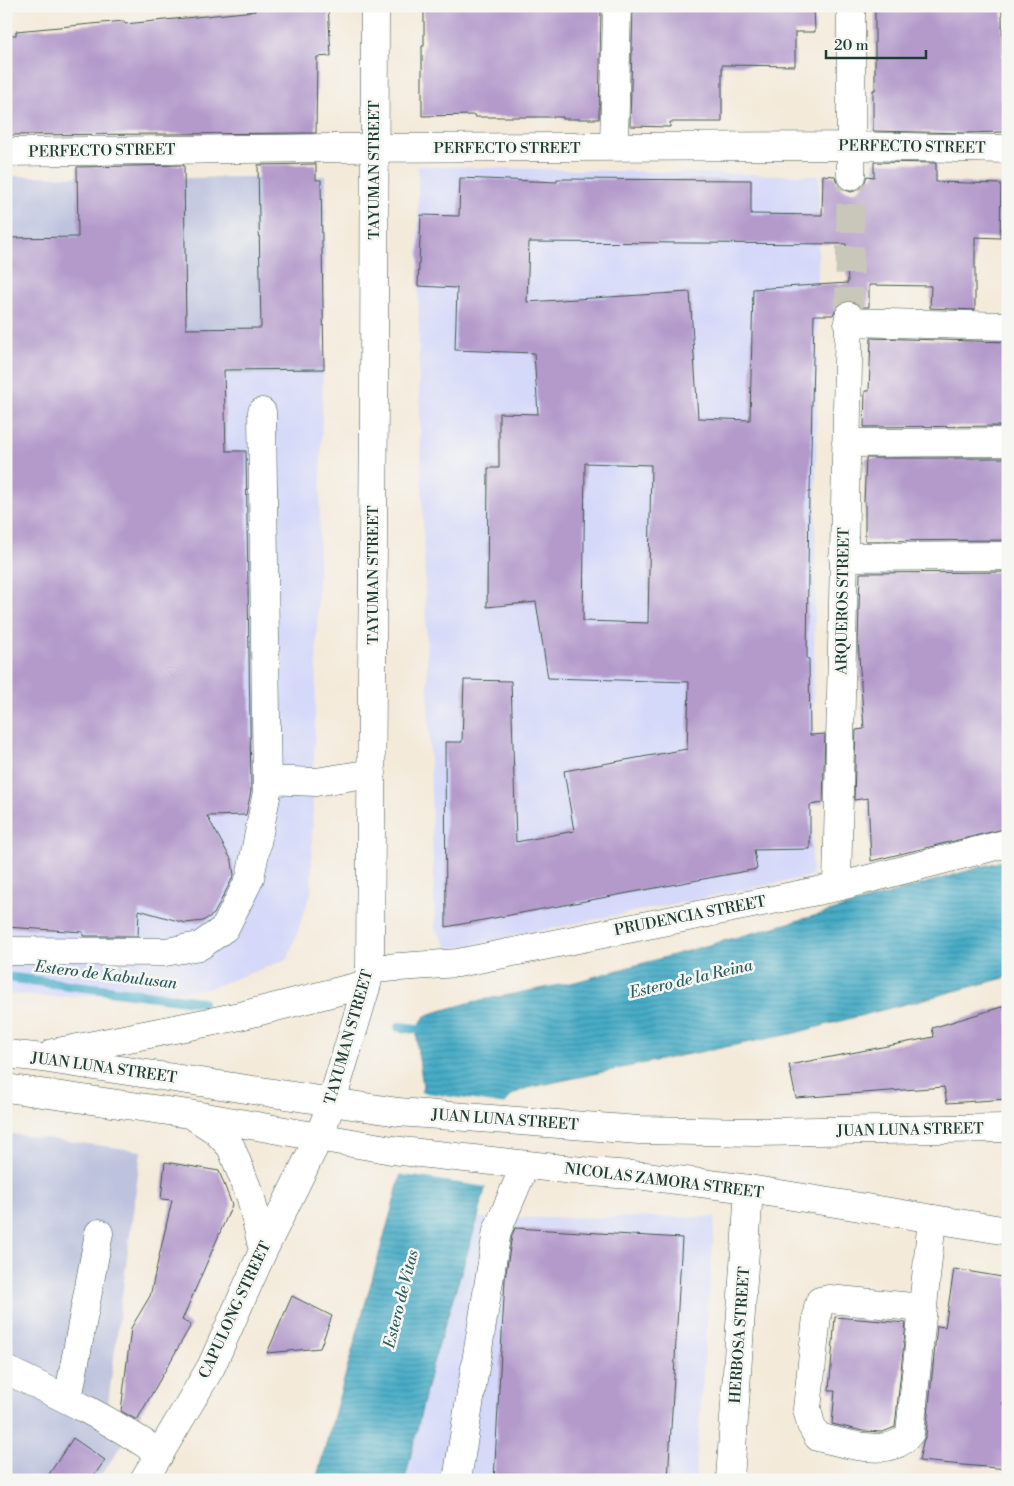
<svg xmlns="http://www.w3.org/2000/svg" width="1014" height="1486" font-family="'Libre Bodoni',serif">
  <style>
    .built { fill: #d4d8f9 }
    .industrial { fill: #bdc3de }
    .water { fill: url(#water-rules); stroke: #33747e }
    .pier { fill: #f4eada }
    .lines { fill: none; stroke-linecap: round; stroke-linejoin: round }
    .stream { stroke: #47acc7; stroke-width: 10 }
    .building { fill: #b39acb; fill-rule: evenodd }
    .minor-tunnel { stroke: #c9c7b9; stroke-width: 28; stroke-dasharray: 28 14; stroke-linecap: butt }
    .minor-casing { stroke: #3f574d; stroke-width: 29 }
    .major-casing { stroke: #3f574d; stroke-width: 29 }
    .minor { stroke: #fff; stroke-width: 28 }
    .major { stroke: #fff; stroke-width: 28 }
    .labels { text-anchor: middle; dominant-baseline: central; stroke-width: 5; stroke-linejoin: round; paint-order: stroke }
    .street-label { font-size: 15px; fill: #1f3d34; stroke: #f6f6f2 }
    .water-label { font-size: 16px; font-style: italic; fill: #2b5e60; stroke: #f6f6f2 }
  </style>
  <defs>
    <pattern id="water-rules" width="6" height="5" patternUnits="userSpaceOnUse" patternTransform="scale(1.25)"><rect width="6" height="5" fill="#47acc7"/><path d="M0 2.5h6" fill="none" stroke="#3b8da2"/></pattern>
  </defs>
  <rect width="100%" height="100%" fill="#f6f6f2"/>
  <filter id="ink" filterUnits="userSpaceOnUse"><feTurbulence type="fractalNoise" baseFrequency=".02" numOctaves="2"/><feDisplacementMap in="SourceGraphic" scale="10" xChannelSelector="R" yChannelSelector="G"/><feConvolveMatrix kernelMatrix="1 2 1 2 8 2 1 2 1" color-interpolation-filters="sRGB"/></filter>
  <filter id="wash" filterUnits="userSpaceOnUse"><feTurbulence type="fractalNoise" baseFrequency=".0096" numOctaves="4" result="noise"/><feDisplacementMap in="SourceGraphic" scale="20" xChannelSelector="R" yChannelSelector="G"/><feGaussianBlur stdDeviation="1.12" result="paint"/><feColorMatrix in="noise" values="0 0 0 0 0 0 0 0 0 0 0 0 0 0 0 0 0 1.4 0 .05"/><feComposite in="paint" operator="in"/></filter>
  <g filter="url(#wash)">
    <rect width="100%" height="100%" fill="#f4eada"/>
    <path class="built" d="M 418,166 L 819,176 L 812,876 L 449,949 L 435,928 L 419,386 Z
      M 323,374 L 311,893 L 288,959 L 207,989 L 55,997 L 6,994 L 6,375 Z
      M 715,1217 L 695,1480 L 405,1480 L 432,1366 L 478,1218 Z"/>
    <path class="industrial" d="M 6,176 L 190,178 L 326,176 L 323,374 L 6,375 Z
      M 6,1133 L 141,1151 L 107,1411 L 133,1430 L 97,1480 L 6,1480 Z"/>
    <path class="water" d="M 1008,859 L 1008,977 L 791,1034 L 669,1058 L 527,1088 C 518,1092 510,1094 505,1103 L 478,1218 L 432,1366 L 405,1480 L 316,1480 L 394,1201 L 423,1086 L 417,1046 L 417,1029 L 425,1016 L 436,1012 L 472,1002 L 575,982 L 825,913 Z"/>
    <path class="pier" d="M 419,1092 L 507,1105 L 487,1187 L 398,1174 Z"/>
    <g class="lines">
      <path class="stream" d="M 6,977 L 202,1002
        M 399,1027 L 417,1029 L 431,1028"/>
    </g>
    <g id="blocks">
      <path class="building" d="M 255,6 L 328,6 L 331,56 L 317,57 L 316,133 L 6,135 L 6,35 L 16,35 L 16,31 L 124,21 L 125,24 L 255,11 Z
        M 424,6 L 601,6 L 599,119 L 563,119 L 563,117 L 475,117 L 475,115 L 422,116 L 422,46 L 424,46 Z
        M 633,6 L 814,6 L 815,32 L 795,32 L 795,66 L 722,65 L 722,122 L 670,122 L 670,127 L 630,126 Z
        M 943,7 L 1002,8 L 1003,132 L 965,133 L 873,131 L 873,90 L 875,90 L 875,8 Z
        M 874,162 L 936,163 L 936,182 L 1001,184 L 1000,238 L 975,237 L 975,310 L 930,308 L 931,286 L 869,285 L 869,307 L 861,307 L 857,302 L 849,300 L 842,302 L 836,308 L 833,315 L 814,315 L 810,492 L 809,492 L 807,659 L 809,659 L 810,735 L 825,734 L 823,803 L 810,805 L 810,849 L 754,850 L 757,869 L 446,927 L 445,742 L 462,742 L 464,680 L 511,681 L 516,842 L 574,831 L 564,771 L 687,749 L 689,682 L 548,678 L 536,602 L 487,607 L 488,468 L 499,468 L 499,413 L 538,414 L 534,353 L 455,350 L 457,288 L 418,286 L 421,215 L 459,216 L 460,178 L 557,182 L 557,179 L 751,180 L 751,214 L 822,215 L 823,175 L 835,176 L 837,183 L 843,189 L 851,192 L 858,190 L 864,184 L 867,176 L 874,177 ZM 529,242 L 846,244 L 848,283 L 753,289 L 750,420 L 698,418 L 690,292 L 527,302 ZM 585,463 L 651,465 L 648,623 L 583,621 Z
        M 316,164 L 316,180 L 321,180 L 324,369 L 224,370 L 226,451 L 246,451 L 251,791 L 246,815 L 207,816 L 232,861 L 234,875 L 214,914 L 203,921 L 185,923 L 139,910 L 138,936 L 83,936 L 83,932 L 6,927 L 6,238 L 78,237 L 77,167 L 184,165 L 186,329 L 261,328 L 258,165 Z
        M 871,338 L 1008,342 L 1008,426 L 864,427 L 865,391 L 869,391 Z
        M 866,458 L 1008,458 L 1008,540 L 865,541 L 865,502 L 864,502 Z
        M 1008,572 L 1008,828 L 871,861 L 868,798 L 854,800 L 856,730 L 864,729 L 858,641 L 860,573 Z
        M 1008,1005 L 1008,1099 L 947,1103 L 944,1087 L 796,1098 L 789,1065 L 934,1037 L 932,1028 Z
        M 165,1162 L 219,1171 L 232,1205 L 182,1320 L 191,1325 L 137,1420 L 121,1411 L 131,1328 L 150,1296 L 172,1200 L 161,1199 Z
        M 515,1228 L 682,1238 L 668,1480 L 494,1480 L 505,1279 L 512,1235 Z
        M 954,1269 L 1008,1278 L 1008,1382 L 1002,1404 L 1008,1406 L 1008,1469 L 919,1461 L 923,1442 L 926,1435 L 937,1326 L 945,1327 Z
        M 292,1296 L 332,1316 L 320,1348 L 267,1353 Z
        M 835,1317 L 906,1323 L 895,1427 L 888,1430 L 882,1432 L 863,1431 L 832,1424 L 835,1391 L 829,1391 Z
        M 73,1438 L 105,1460 L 91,1480 L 45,1480 Z"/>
    </g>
  </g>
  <g filter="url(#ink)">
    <use href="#blocks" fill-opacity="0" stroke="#3f574d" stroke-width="1"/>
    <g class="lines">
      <path class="minor-tunnel" d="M 849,316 L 851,176"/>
      <g class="minor-casing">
        <path id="minor" d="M 851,6 L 851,176
          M 614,147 L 617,6
          M 6,152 L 330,148 L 852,146 L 1008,149
          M 848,322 L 1008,326
          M 846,443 L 1008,442
          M 843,557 L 1008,556
          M 267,780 L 316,782 L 372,773
          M 837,887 L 849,316
          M 6,951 L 165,952 L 200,946 L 225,928 L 250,878 L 267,792 L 262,412
          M 370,969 L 458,963 L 837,887 L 1008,843
          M 923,1308 L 829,1299 L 820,1301 L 818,1307 L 807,1409 L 811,1425 L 818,1437 C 840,1442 882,1456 902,1441 C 905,1439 908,1436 910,1433 L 932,1219
          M 6,1370 C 59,1395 112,1420 160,1454
          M 68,1399 L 99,1233
          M 457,1480 L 497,1231 L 525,1165
          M 730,1480 L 749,1189"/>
      </g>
      <g class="major-casing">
        <path id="major" d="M 53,1053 L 240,1016 L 367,984
          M 6,1054 L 35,1057 L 398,1112 L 639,1130 L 756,1132 L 1008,1128
          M 6,1088 L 189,1114 L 392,1150 L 591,1172 L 645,1176 L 749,1189 L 1008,1231
          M 195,1117 L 215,1130 L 231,1147 L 251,1198 L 263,1251
          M 144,1480 L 211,1367 L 263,1251 L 319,1137 L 332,1101 L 367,984 L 370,969 L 374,395 L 375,6"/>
      </g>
      <use href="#minor" class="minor"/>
      <use href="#major" class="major"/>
    </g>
  </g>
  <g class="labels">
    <g class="street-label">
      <text transform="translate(912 147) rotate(1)">PERFECTO STREET</text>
      <text x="507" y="148">PERFECTO STREET</text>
      <text transform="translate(102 151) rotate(-1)">PERFECTO STREET</text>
      <text transform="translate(374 170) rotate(-90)">TAYUMAN STREET</text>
      <text transform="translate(373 575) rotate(-90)">TAYUMAN STREET</text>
      <text transform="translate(843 601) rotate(-89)">ARQUEROS STREET</text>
      <text transform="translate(690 916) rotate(-11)">PRUDENCIA STREET</text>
      <text transform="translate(349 1037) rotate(-74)">TAYUMAN STREET</text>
      <text transform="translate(104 1068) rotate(8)">JUAN LUNA STREET</text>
      <text transform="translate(505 1120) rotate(4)">JUAN LUNA STREET</text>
      <text transform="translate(910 1130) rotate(-1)">JUAN LUNA STREET</text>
      <text transform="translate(664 1181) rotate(7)">NICOLAS ZAMORA STREET</text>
      <text transform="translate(235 1310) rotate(-65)">CAPULONG STREET</text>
      <text transform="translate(740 1335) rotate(-86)">HERBOSA STREET</text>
    </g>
    <g class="water-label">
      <text transform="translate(106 975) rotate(7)">Estero de Kabulusan</text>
      <text transform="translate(691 979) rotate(-13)">Estero de la Reina</text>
      <text transform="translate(401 1299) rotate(-76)">Estero de Vitas</text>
    </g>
  </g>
  <rect width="1014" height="1486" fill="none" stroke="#f6f6f2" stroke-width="25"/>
  <path d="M826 50v8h100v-8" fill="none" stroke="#1f3d34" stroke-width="2.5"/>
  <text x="834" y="50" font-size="15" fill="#1f3d34" stroke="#f6f6f2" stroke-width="4" paint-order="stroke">20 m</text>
</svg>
